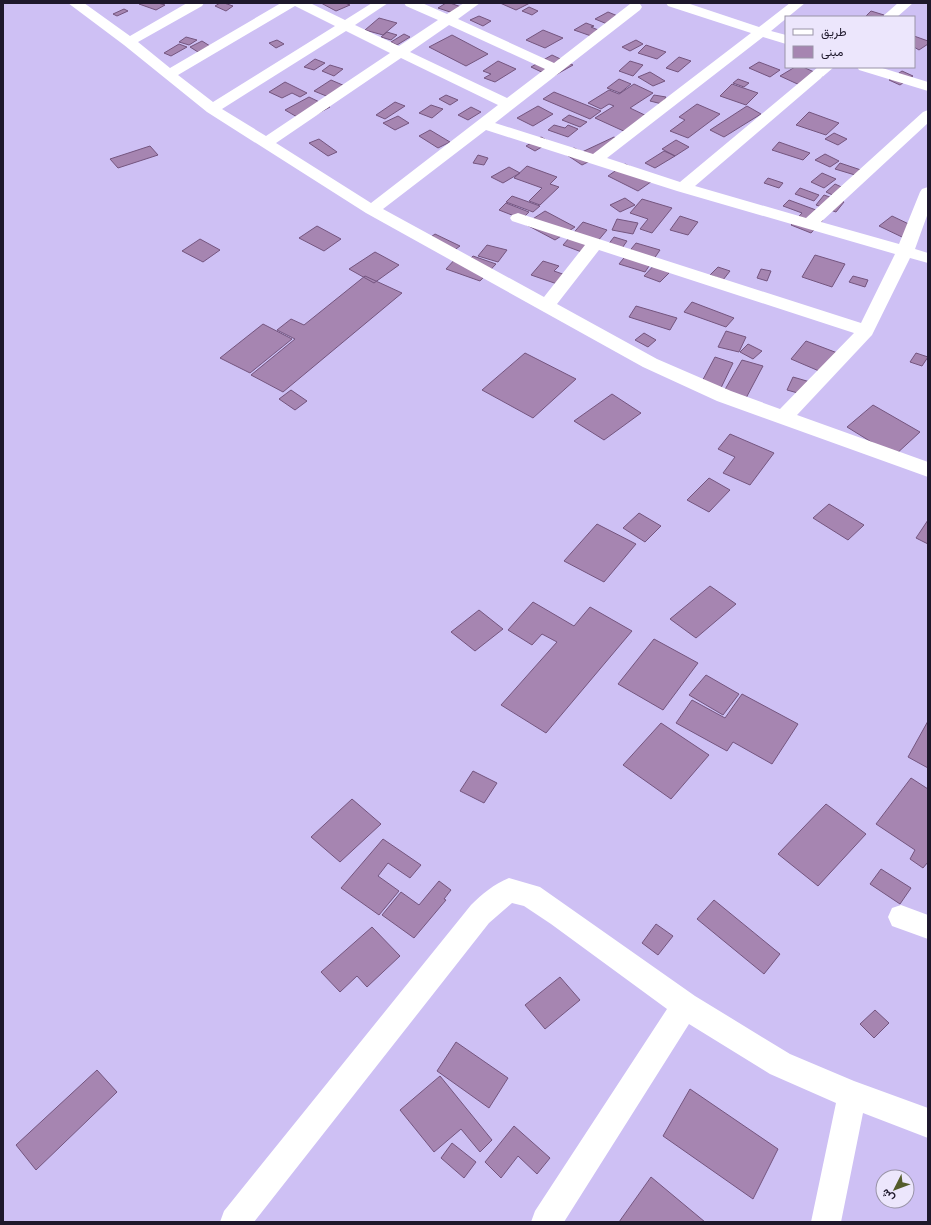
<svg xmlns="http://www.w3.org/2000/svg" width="931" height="1225" font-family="'Source Sans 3',Vazirmatn,sans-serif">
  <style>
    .building { fill: #a685b1; stroke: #74557f }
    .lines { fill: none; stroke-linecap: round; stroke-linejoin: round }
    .minor { fill: #fff; fill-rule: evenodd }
  </style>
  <rect width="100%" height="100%" fill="#cec0f4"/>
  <path class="building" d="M 141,3 L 158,3 L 165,5 L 156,10 L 139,4 Z
    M 220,3 L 224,3 L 233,6 L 226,11 L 215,6 Z
    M 321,3 L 345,3 L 350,5 L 336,11 Z
    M 446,3 L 450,3 L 464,8 L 456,14 L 438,8 Z
    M 500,3 L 530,3 L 516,10 Z
    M 529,7 L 538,11 L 532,15 L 522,11 Z
    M 124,9 L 128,11 L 117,16 L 113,14 Z
    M 871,11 L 884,15 L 882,17 L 866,16 Z
    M 608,12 L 625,19 L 612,26 L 595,19 Z
    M 479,16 L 491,21 L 483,26 L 470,20 Z
    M 379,18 L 397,23 L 383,35 L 365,30 Z
    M 586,23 L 594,26 L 591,27 L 603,32 L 594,37 L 574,30 Z
    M 543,30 L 563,38 L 545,48 L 526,40 Z
    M 387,32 L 397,35 L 391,40 L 381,37 Z
    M 404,34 L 410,37 L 397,45 L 391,42 Z
    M 452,35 L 488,54 L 466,66 L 429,47 Z
    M 914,36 L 928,41 L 928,44 L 919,50 L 914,47 Z
    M 186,37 L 197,40 L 189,45 L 179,42 Z
    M 277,40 L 284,44 L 276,48 L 269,43 Z
    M 636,40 L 643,44 L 630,51 L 622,47 Z
    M 202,41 L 210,46 L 198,52 L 190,47 Z
    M 179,44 L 187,47 L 171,56 L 164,53 Z
    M 646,45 L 666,52 L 657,59 L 638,53 Z
    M 552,55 L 573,65 L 552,77 L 531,67 Z
    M 679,57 L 691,61 L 678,72 L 666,68 Z
    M 315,59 L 325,63 L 314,70 L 304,67 Z
    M 498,61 L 516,69 L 495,82 L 484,78 L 491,74 L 483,71 Z
    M 630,61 L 643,65 L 633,76 L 619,71 Z
    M 759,62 L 780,70 L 770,77 L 749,68 Z
    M 330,65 L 343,69 L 334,76 L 322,71 Z
    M 795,67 L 803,67 L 823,76 L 804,87 L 780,76 Z
    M 902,71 L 913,76 L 900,85 L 889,80 Z
    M 650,72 L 665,81 L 653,86 L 638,77 Z
    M 619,79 L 631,84 L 620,93 L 607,88 Z
    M 738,79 L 749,83 L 744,87 L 733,83 Z
    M 331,80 L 352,89 L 336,100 L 314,91 Z
    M 285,82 L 307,93 L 300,97 L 292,93 L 282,98 L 269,92 Z
    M 634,84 L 653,93 L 630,108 L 651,118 L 628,133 L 595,118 L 614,106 L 609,104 L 601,109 L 588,103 L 609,90 L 619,94 Z
    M 732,84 L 758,93 L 746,105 L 720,96 Z
    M 554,92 L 601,111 L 590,119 L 543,99 Z
    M 446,95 L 458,100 L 450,105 L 439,99 Z
    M 654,95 L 666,97 L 662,104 L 650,101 Z
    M 309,97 L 330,107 L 304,121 L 285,110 Z
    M 395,102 L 405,106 L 385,119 L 376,115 Z
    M 697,104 L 720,114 L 688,138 L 670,131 L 685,120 L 679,117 Z
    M 431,105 L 443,109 L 432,118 L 419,113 Z
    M 538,106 L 553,114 L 533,126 L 517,118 Z
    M 747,106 L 761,114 L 724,137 L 710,130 Z
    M 471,107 L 481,112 L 468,120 L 458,115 Z
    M 809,112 L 839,123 L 826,135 L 796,125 Z
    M 569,115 L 587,122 L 580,127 L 562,120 Z
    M 398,116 L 409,123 L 395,130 L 383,123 Z
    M 554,125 L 565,128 L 568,125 L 578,129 L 568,137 L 548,130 Z
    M 430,130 L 450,142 L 438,148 L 419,136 Z
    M 834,133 L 847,139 L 838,145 L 825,139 Z
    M 541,137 L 550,142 L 535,151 L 526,146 Z
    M 614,137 L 619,140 L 614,149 L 582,165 L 564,153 L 574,148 L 582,152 Z
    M 319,139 L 337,152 L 328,156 L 309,143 Z
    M 676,140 L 689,147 L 675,156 L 662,149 Z
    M 779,142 L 810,153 L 803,160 L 772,150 Z
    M 150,146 L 158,155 L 118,168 L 110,159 Z
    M 664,151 L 675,156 L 655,168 L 645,163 Z
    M 825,154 L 839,161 L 830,167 L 815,160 Z
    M 478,155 L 488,158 L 484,165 L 473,163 Z
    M 840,163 L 870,173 L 865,178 L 835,169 Z
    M 625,164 L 655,179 L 638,191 L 608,176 Z
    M 527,166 L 557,177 L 550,184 L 559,187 L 540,205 L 529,201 L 542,188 L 514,178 Z
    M 509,167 L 520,173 L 503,183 L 491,177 Z
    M 822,173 L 836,179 L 824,188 L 811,182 Z
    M 768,178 L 783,183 L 779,188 L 764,183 Z
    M 835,184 L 848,190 L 839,198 L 826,192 Z
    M 800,188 L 819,195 L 814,201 L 795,194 Z
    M 824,195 L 844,202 L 836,212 L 816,205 Z
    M 512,196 L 540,206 L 533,212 L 506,202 Z
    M 625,198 L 635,205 L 620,212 L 610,205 Z
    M 642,199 L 672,208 L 652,233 L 640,229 L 648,219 L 630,213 Z
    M 789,200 L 816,210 L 823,220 L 811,233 L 791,225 L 802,213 L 783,206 Z
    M 506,203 L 529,212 L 522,219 L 499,210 Z
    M 545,211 L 575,227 L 555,240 L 525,224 Z
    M 680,216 L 698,222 L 688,235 L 670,230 Z
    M 892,216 L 915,227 L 902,237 L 879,226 Z
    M 617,219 L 638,223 L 633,234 L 612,230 Z
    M 583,222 L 607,230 L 587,254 L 563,245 Z
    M 317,226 L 341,239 L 324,251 L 299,238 Z
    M 435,234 L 460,246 L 449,254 L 424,242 Z
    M 614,237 L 627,241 L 618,254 L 604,250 Z
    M 200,239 L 220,250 L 203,262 L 182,251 Z
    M 636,243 L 660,250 L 645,272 L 619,264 Z
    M 487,245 L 507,250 L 498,262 L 478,256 Z
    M 375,252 L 399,265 L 374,283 L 349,269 Z
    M 815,255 L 845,264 L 832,287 L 802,277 Z
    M 473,256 L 496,264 L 480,281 L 446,269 L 457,257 L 468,261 Z
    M 543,261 L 559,266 L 554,271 L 574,278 L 566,287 L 531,275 Z
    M 657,262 L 673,269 L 660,282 L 644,276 Z
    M 718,267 L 730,271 L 723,280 L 710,275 Z
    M 761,269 L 771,271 L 767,281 L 757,278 Z
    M 365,276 L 402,293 L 283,392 L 251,375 L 295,339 L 277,330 L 291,319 L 304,325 Z
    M 853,276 L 868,280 L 865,287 L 849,282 Z
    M 692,302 L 734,318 L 726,327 L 684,312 Z
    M 636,306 L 677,318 L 670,330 L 629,317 Z
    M 263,324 L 292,339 L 250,373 L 220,358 Z
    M 726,331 L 746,337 L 739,352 L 718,347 Z
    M 644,333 L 656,340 L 648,347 L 635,340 Z
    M 806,341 L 840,354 L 826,374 L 791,359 Z
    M 748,344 L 762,351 L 753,359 L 740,352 Z
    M 525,353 L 576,379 L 533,418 L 482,390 Z
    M 916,353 L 928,357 L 922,366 L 910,362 Z
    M 715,357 L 733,363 L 719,392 L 699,387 Z
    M 742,360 L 763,366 L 745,400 L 723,393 Z
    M 793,377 L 817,384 L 812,397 L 787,390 Z
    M 291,390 L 307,401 L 295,410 L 279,399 Z
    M 612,394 L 641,413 L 604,440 L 574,421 Z
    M 873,405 L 920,432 L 894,456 L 847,427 Z
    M 730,434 L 774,453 L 750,485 L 723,473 L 735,457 L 718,449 Z
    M 709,478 L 730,490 L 709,512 L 687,500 Z
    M 829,504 L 864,525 L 848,540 L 813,518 Z
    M 639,513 L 661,526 L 645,542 L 623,528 Z
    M 928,520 L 928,544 L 916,538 Z
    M 597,524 L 636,544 L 604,582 L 564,561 Z
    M 710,586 L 736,604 L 696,638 L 670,619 Z
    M 533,602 L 574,626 L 590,607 L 632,631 L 546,733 L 501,705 L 557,642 L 542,634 L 532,645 L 508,630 Z
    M 479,610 L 503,629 L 475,651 L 451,632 Z
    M 654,639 L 698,663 L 663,710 L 618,684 Z
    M 706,675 L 739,694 L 723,715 L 689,695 Z
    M 742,694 L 798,724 L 772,764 L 733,742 L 727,751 L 676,723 L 692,700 L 725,718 Z
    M 928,721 L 928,768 L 908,757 Z
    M 661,723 L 709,755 L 671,799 L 623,765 Z
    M 473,771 L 497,783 L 484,803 L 460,791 Z
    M 911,778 L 928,789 L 928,862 L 923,868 L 910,859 L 915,850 L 876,824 Z
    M 352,799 L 381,824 L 340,862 L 311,837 Z
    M 826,804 L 866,834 L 818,886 L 778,854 Z
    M 383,839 L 421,865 L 410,878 L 388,863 L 378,876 L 399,891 L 379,915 L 341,888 Z
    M 881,869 L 911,888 L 900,904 L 870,884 Z
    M 439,881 L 451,890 L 444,899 L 446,900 L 414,938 L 382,915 L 401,892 L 419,905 Z
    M 714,900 L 780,954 L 764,974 L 697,919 Z
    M 656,924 L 673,936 L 658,955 L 642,943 Z
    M 372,927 L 400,956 L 367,987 L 357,976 L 340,992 L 321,972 Z
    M 560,977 L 580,1000 L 545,1029 L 525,1005 Z
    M 875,1010 L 889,1023 L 874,1038 L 860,1024 Z
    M 456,1042 L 508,1078 L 489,1108 L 437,1071 Z
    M 97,1070 L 117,1092 L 36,1170 L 16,1145 Z
    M 440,1076 L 492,1140 L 480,1152 L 461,1129 L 434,1152 L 400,1110 Z
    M 690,1089 L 778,1149 L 753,1199 L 663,1136 Z
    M 514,1126 L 550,1158 L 537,1174 L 518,1156 L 501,1178 L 485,1162 Z
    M 452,1143 L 476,1162 L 464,1178 L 441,1158 Z
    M 651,1177 L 705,1222 L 619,1222 Z"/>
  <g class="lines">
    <path class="minor" d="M 68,3 L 84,3 L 130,36 L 187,3 L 204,3 L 202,6 L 138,42 L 170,68 L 281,3 L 310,3 L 345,20 L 372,3 L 388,3 L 355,25 L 399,46 L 438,20 L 406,6 L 404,3 L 422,3 L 447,14 L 464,3 L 480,3 L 458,19 L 554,63 L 630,4 L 640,4 L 642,7 L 640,10 L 495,123 L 593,154 L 751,33 L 668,6 L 666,3 L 687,3 L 759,27 L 790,3 L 805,3 L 771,31 L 786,35 L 786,44 L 763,37 L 607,158 L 680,182 L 818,67 L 834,67 L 695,186 L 806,218 L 923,112 L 928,110 L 928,123 L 821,222 L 899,244 L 920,192 L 922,189 L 928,187 L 928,213 L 915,249 L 928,253 L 928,263 L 910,258 L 872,335 L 797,415 L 928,462 L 928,477 L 717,401 L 643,367 L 366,213 L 207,112 L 124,45 ZM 295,6 L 335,26 L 213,102 L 178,75 ZM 449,25 L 545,69 L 507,98 L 410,52 ZM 346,31 L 390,53 L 266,136 L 222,109 ZM 401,58 L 498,105 L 371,203 L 276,143 ZM 486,130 L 677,191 L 895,254 L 861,323 L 524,215 L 518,213 L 512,215 L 510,218 L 512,221 L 585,245 L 544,297 L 383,209 ZM 599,250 L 854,333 L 780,409 L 731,391 L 657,359 L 557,304 Z
      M 898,3 L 913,3 L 897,17 L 882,17 Z
      M 857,67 L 879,67 L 928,82 L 928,91 L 859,70 Z
      M 509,878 L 540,887 L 695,996 L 790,1054 L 854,1081 L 928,1108 L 928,1138 L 863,1113 L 841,1222 L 811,1222 L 836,1103 L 770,1074 L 689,1024 L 564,1222 L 531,1222 L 535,1211 L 667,1009 L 551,924 L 524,906 L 512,903 L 489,923 L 254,1222 L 220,1222 L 224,1211 L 471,905 C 482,894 494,884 509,878 Z
      M 901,905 L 928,915 L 928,939 L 892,926 L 888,917 L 892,908 Z"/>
  </g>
  <rect width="931" height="1225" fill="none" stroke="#1e182b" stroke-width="8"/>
  <rect x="785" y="16" width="130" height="52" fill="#ece6fc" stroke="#9a94a8"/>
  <rect x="793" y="29" width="20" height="6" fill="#ffffff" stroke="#9a94a8"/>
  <text x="821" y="36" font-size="12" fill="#1e182b">طريق</text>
  <rect x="793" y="46" width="20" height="12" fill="#a685b1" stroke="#9a94a8"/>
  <text x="821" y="56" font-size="12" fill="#1e182b">مبنى</text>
  <g transform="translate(895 1189) rotate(228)"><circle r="19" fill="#ece6fc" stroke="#9a94a8"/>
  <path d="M0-3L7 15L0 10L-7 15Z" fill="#545c2b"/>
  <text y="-6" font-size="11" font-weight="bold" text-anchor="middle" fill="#1e182b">ش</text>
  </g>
</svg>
